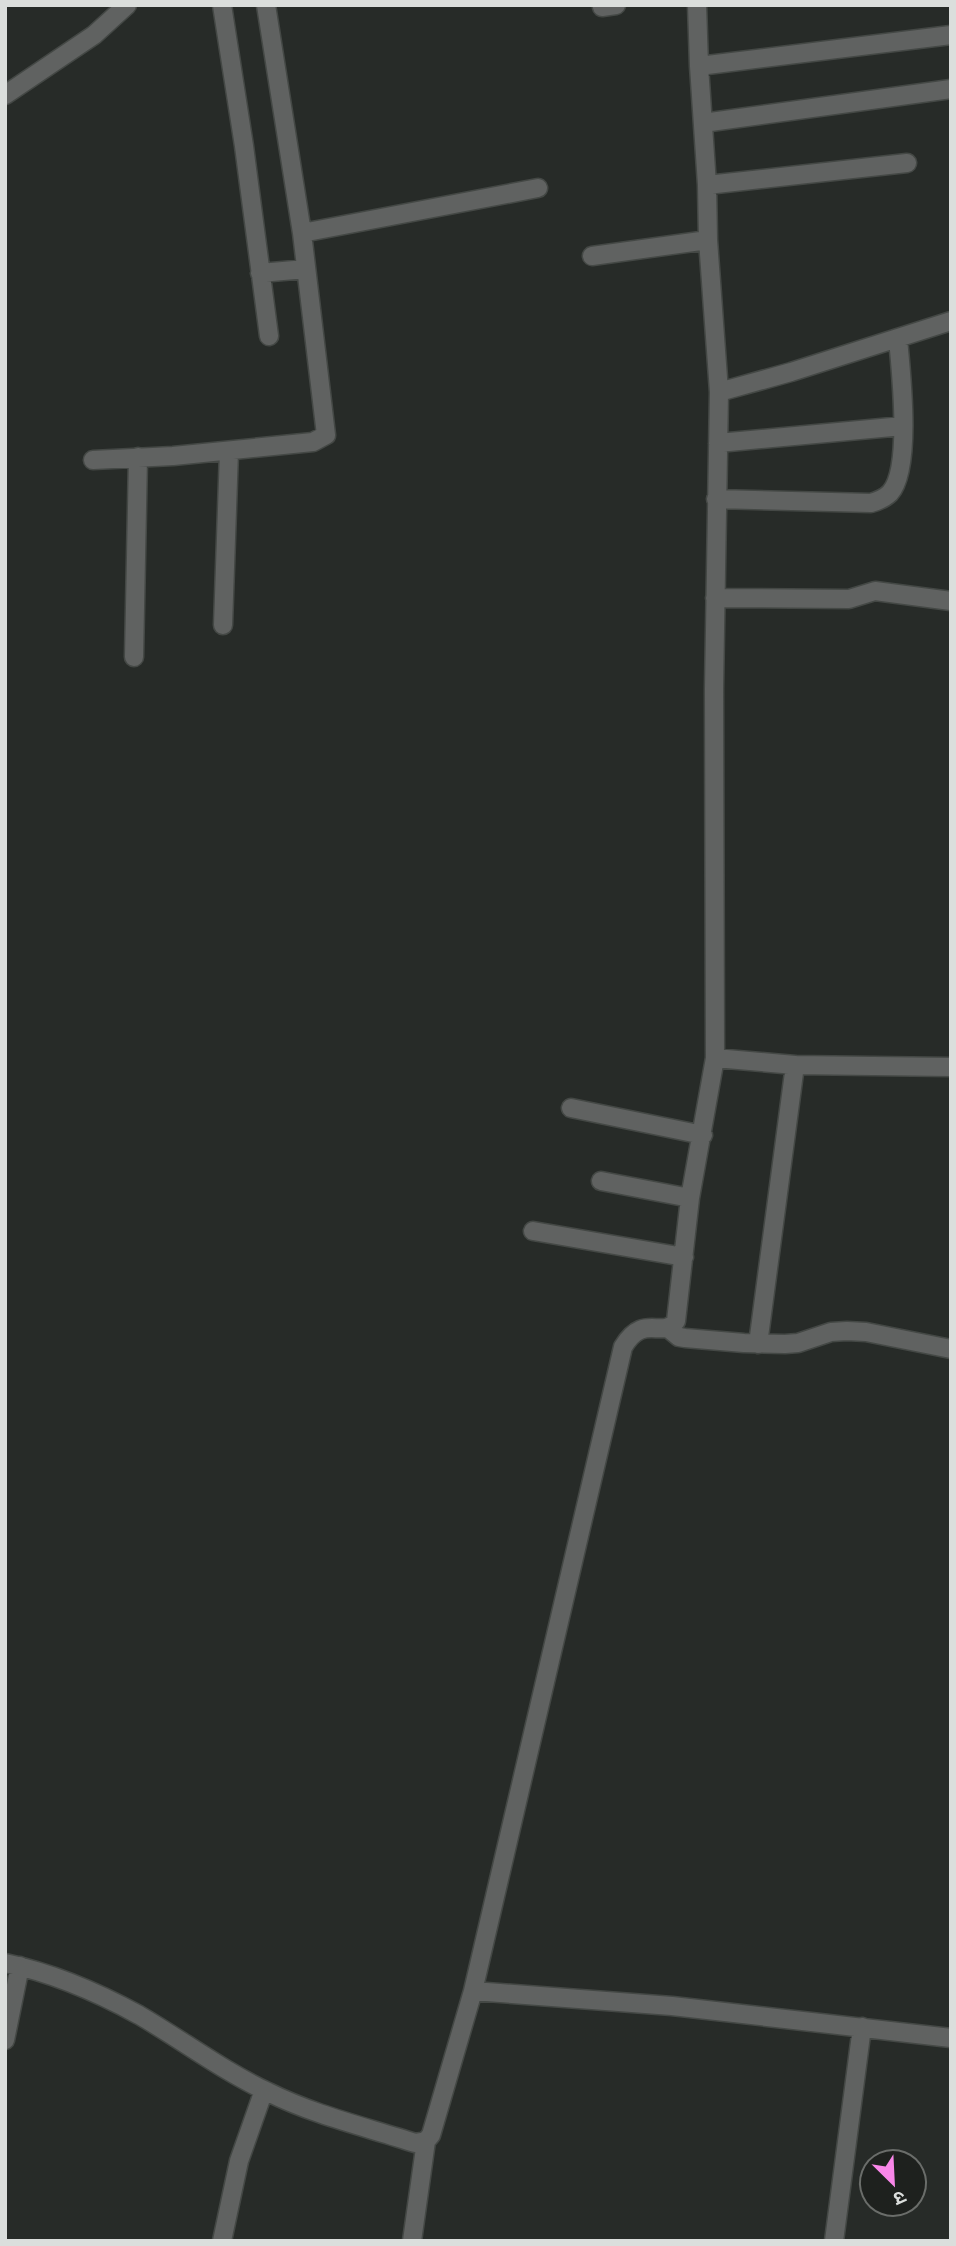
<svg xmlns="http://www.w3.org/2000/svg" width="956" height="2246" font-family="'PT Sans','Noto Sans Devanagari',sans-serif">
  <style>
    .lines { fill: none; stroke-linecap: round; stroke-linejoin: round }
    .minor-casing { stroke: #444845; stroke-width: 21 }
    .minor { stroke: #606261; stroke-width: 18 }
  </style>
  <rect width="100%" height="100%" fill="#272b28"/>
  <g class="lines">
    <g class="minor-casing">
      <path id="minor" d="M 222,5 L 244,146 L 269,336
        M 602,7 L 616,5
        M 699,66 L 951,35
        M 5,95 L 94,35 L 127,5
        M 703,123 L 951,89
        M 707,185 L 907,163
        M 302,233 L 538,188
        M 592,256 L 708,240
        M 260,273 L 306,269
        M 719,392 L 791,372 L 951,321
        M 718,443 L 903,426
        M 93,460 L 173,456 L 313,442 L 326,435 L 302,233 L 266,5
        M 716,499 L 871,503 C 878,501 884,499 890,493 C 912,469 901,372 898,339
        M 715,598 L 849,599 L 875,591 L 951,601
        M 223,625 L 229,451
        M 134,657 L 138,457
        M 715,1058 L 795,1065 L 951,1067
        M 571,1108 L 703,1135
        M 601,1181 L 690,1198
        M 533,1231 L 684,1257
        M 668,1328 L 679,1337 L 685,1338 L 744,1343 L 785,1344 L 798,1343 L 831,1332 L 847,1331 L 866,1332 L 951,1349
        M 758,1344 L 795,1065
        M 5,1963 C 53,1973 97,1992 139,2015 C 182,2040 223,2071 268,2092 C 314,2115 366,2127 415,2143 L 426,2141 L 431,2135 L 473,1991 L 623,1347 C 644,1312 662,1340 676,1321 L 690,1198 L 715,1058 L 714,689 L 719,392 L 708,240 L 707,185 L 699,66 L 697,5
        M 473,1991 L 672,2006 L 951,2038
        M 5,2040 L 20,1966
        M 222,2241 L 239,2161 L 264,2090
        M 412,2241 L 426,2141
        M 834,2241 L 862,2027"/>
    </g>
    <use href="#minor" class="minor"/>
  </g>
  <rect width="956" height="2246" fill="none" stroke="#dbdedc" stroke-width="14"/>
  <g transform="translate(893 2183) rotate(156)"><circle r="33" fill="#1e211e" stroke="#6a6d6a" stroke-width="2"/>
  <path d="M0-5L12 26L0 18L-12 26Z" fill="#f987e9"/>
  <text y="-10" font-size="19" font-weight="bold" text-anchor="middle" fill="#dbdedc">उ</text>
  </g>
</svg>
